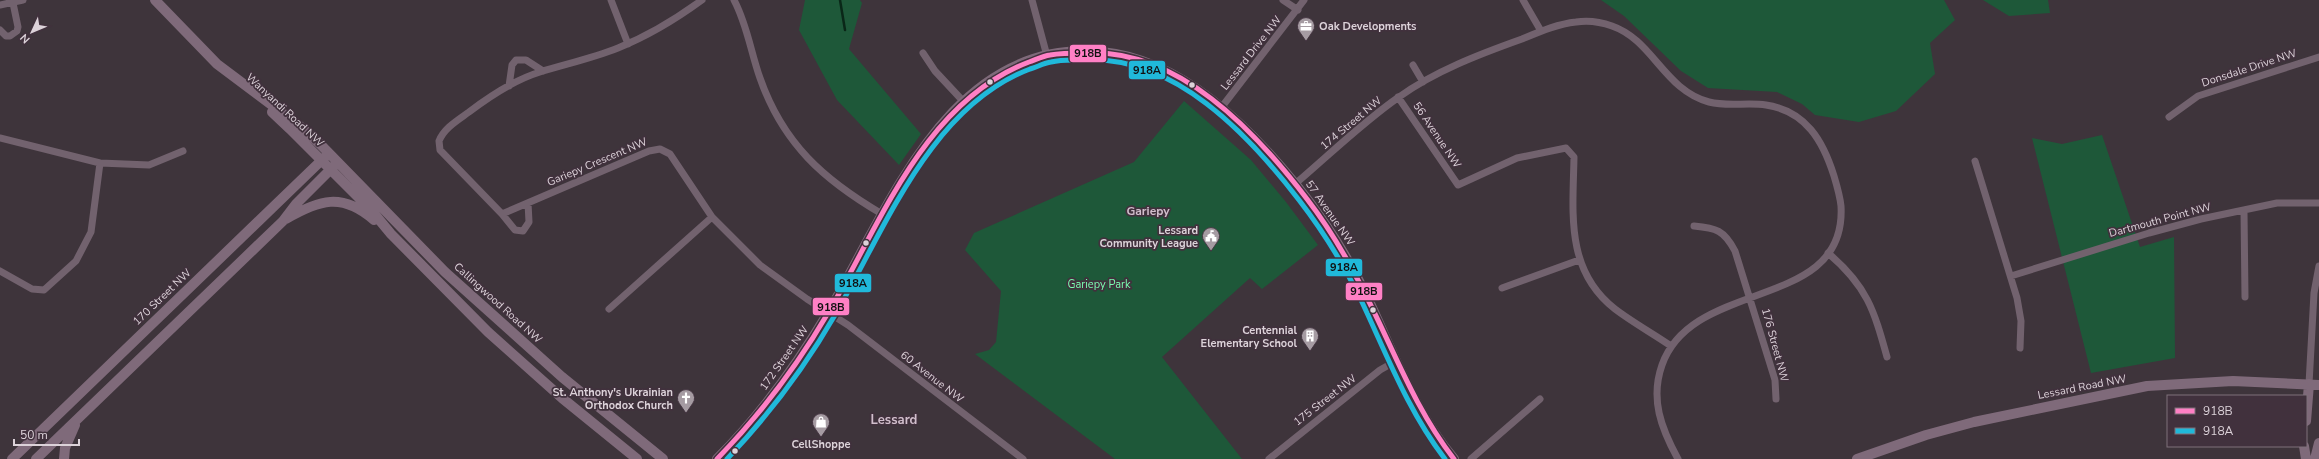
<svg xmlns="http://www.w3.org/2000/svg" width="2319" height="459" font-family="'Nunito Sans',sans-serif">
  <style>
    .green { fill: #1e5839 }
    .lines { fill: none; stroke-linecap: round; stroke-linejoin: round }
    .stream { stroke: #0a2718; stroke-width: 2.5 }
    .street { stroke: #72626e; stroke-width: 7 }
    .secondary { stroke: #7f6a7a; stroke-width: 10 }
    .bus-1-casing { stroke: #41313d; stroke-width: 8 }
    .bus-2-casing { stroke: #41313d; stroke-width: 8 }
    .bus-1 { stroke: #ff80c5; stroke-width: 5 }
    .bus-2 { stroke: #20b9da; stroke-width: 5 }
    .bus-dot { fill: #dcd2d9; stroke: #41313d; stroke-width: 1.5 }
    .labels { text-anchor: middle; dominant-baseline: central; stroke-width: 3.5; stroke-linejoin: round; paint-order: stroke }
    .poi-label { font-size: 11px; font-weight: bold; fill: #dcd2d9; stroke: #41313d; text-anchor: end }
    .street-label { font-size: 11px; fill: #dcd2d9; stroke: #41313d }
    .park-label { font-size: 11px; fill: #7afeb1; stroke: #41313d }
    .neighbourhood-label { font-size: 12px; font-weight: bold; fill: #d1becc; stroke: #41313d }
    .quarter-label { font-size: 13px; font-weight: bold; fill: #d1becc; stroke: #41313d }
    .line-badge { stroke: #41313d; stroke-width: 1.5 }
    .pale-badge-label { font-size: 11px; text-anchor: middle; font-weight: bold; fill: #111 }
  </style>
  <rect width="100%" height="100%" fill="#3e343b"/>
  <path class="green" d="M 805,0 L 860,0 L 862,3 L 849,49 L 921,134 L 899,165 L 837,100 L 799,30 Z
    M 1601,0 L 1944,0 L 1955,20 L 1930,43 L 1935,74 L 1896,111 L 1859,122 L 1815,115 L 1802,104 L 1777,92 L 1708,88 L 1681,71 L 1624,16 Z
    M 1983,0 L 2048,0 L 2050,13 L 2009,16 Z
    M 1184,101 L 1251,160 L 1286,202 L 1318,245 L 1262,289 L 1250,278 L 1162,357 L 1242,459 L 1115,459 L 975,354 L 989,350 L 996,342 L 1001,291 L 965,250 L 974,233 L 1134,162 Z
    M 2102,135 L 2140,247 L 2174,237 L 2175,358 L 2091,373 L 2032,138 L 2062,144 Z"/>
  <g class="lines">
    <path class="stream" d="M 840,0 L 845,30"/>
    <path class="street" d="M 611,0 L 628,44
      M 702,0 C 676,19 648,36 618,48 C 593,58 566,64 540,72 C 514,80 490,96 469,112 C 458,120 444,128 439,141 L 440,150 L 502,214 L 649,151 L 660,149 L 670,154 L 712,217 L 760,265 L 807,299 L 848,325 L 1023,459
      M 734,0 C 747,24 751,53 760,78 C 783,144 824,180 882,214
      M 1032,0 L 1047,56
      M 1283,0 L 1298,10
      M 1523,0 L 1541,31
      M 0,5 L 23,0
      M 0,30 L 6,36 L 10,36 L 17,31 L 18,27 L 13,3
      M 923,53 L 935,71 L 963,101
      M 1413,65 L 1423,82
      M 509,86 L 512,65 L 516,60 L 526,60 L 543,71
      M 1398,97 L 1458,185 L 1517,158 L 1566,148 L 1574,157 C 1573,213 1565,270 1615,309 C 1632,322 1652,333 1671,346
      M 1221,108 L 1304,0
      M 2169,117 L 2198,96 L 2319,57
      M 0,138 L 100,163 L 149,165 L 183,151
      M 1975,161 L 2017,298 L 2021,321 L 2020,348
      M 1295,184 C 1328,156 1364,121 1399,97 C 1435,71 1480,54 1522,39 C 1539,32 1557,24 1576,22 C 1588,20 1601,22 1612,26 C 1653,40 1664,90 1709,102 C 1728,107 1747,102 1766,105 C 1806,111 1823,141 1834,176 C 1837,186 1840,196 1841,206 C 1847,312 1693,277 1662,365 C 1650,399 1661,428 1678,459
      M 2244,211 L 2245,297
      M 502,214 L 515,230 L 523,231 L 529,222 L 528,203
      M 1694,226 C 1716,228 1724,230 1735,251 L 1775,380 L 1776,399
      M 1828,253 C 1867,286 1874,310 1887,357
      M 0,271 L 32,289 L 44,290 L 76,261 L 91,232 L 100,163
      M 2011,276 L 2149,233 L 2201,219 L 2277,203 L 2319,203
      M 1502,288 L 1579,260
      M 609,309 L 712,217
      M 2309,384 L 2314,293 L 2319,266
      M 1269,459 L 1380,370 L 1396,361
      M 1471,459 L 1540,399"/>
    <path class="secondary" d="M 155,0 L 217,64 L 301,127 L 321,145 L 445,272 L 562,377 L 663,459
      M 272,112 L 290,129 L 372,211 L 391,234 L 488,332 L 562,398 L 637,459
      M 286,219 C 319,200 342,192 374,220
      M 2306,421 L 2309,384
      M 2304,446 L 2306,459
      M 12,459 L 326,156
      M 36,459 L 283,221 L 296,204 L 335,165
      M 64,459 L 65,448 L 75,425
      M 717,459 C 760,416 797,365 828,313 C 890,208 950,37 1102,52 C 1182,60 1248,126 1296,185 C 1324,220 1348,257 1367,297 C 1393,352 1414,412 1454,459
      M 1857,459 L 1926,435 L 1974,422 L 2147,386 L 2233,381 L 2319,385
      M 2315,459 L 2319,443"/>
    <g class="bus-1-casing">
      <path id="bus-1" d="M 717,459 C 760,415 797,366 828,313 C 881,223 924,102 1029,62 C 1035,60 1043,56 1050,55 C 1061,53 1074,53 1085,53 C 1178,48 1255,131 1307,199 C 1327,225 1344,253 1359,282 C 1391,342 1412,405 1454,459"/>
    </g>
    <g class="bus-2-casing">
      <path id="bus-2" d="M 727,459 C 768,416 805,367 835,315 C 885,229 930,107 1030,69 C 1037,67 1044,63 1051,62 C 1062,59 1074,60 1085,60 C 1174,55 1249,135 1299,200 C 1323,231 1344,265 1361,300 C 1387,355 1408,411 1445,459"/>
    </g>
    <use href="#bus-1" class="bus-1"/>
    <use href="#bus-2" class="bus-2"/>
  </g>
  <defs>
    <g id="office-pin" transform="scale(0.9)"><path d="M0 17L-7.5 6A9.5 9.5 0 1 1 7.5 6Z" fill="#a59ba2" stroke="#41313d"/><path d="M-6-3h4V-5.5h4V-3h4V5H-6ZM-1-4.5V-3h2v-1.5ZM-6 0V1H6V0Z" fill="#fff"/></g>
    <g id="civic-pin" transform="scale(0.9)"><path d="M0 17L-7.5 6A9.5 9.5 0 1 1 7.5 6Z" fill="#a59ba2" stroke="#41313d"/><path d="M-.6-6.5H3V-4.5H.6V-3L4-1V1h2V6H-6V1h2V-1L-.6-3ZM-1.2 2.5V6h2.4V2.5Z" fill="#fff"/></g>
    <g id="building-pin" transform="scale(0.9)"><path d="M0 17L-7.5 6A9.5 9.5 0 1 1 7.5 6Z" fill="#a59ba2" stroke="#41313d"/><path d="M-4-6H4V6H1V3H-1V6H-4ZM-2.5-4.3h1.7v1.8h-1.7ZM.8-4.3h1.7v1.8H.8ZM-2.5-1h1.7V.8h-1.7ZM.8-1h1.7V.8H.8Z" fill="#fff"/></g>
    <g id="church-pin" transform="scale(0.9)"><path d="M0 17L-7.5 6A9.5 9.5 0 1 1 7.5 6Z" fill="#a59ba2" stroke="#41313d"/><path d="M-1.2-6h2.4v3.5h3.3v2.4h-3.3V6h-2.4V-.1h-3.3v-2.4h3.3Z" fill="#fff"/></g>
    <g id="shop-pin" transform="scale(0.9)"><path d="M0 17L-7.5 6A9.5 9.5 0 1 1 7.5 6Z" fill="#a59ba2" stroke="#41313d"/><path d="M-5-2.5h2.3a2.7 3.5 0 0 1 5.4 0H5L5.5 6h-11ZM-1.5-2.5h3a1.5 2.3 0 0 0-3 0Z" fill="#fff"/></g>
  </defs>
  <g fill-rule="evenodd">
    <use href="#office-pin" x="1306" y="26"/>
    <use href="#civic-pin" x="1211" y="236"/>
    <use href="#building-pin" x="1310" y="336"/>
    <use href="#church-pin" x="686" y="398"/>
    <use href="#shop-pin" x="821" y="422"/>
  </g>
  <g class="bus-dot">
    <circle cx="990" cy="82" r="3.5"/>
    <circle cx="1192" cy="85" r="3.5"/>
    <circle cx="866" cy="243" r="3.5"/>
    <circle cx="1373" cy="310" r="3.5"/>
    <circle cx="735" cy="451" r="3.5"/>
  </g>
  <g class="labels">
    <g class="poi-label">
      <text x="1319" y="26" text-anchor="start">Oak Developments</text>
      <text x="1198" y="230">Lessard<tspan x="1198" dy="13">Community League</tspan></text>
      <text x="1297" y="330">Centennial<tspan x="1297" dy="13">Elementary School</tspan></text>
      <text x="673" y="392">St. Anthony's Ukrainian<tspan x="673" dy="13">Orthodox Church</tspan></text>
      <text x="821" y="444" text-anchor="middle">CellShoppe</text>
    </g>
    <g class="street-label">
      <text transform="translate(1251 53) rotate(-52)">Lessard Drive NW</text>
      <text transform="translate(2249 68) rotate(-18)">Donsdale Drive NW</text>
      <text transform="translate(285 110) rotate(43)">Wanyandi Road NW</text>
      <text transform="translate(1351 123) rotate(-40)">174 Street NW</text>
      <text transform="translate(1437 135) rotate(56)">56 Avenue NW</text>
      <text transform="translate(597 162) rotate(-23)">Gariepy Crescent NW</text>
      <text transform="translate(1330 213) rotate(55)">57 Avenue NW</text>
      <text transform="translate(2160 220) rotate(-15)">Dartmouth Point NW</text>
      <text transform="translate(162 297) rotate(-44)">170 Street NW</text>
      <text transform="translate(498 303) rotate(42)">Callingwood Road NW</text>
      <text transform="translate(1775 345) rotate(75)">176 Street NW</text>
      <text transform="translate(784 358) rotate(-55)">172 Street NW</text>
      <text transform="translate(932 377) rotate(38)">60 Avenue NW</text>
      <text transform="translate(2082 387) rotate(-11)">Lessard Road NW</text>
      <text transform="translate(1325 400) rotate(-38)">175 Street NW</text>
    </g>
    <g class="park-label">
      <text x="1099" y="284">Gariepy Park</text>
    </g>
    <g class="neighbourhood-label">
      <text x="1148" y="211">Gariepy</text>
    </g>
    <g class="quarter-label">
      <text x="894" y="420">Lessard</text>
    </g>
  </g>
  <g class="line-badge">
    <rect x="1069" y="44" width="38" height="19" rx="4" fill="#ff80c5"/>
    <rect x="1128" y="60" width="38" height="20" rx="4" fill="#20b9da"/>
    <rect x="1325" y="258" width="38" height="19" rx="4" fill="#20b9da"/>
    <rect x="834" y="273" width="38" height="20" rx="4" fill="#20b9da"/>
    <rect x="1345" y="282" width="38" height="19" rx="4" fill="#ff80c5"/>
    <rect x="812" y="297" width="38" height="19" rx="4" fill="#ff80c5"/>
  </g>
  <g class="pale-badge-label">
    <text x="1088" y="57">918B</text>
    <text x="1147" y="74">918A</text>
    <text x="1344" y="271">918A</text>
    <text x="853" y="287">918A</text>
    <text x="1364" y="295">918B</text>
    <text x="831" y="311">918B</text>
  </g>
  <rect x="2167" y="395" width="140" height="52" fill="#41313d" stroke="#7f717b"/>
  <rect x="2175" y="408" width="20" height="6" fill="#ff80c5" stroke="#7f717b"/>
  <text x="2203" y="415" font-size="12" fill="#dcd2d9">918B</text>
  <rect x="2175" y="428" width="20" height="6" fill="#20b9da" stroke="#7f717b"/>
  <text x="2203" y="435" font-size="12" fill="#dcd2d9">918A</text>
  <g transform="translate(32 32) rotate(226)" stroke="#41313d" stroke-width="3" paint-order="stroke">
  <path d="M0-3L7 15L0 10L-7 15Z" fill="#dcd2d9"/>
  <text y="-6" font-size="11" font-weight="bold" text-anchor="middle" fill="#dcd2d9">N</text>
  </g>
  <path d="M14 439v6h65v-6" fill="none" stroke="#dcd2d9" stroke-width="2"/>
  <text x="20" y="439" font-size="12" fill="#dcd2d9" stroke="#41313d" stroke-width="3" paint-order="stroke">50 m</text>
</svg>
